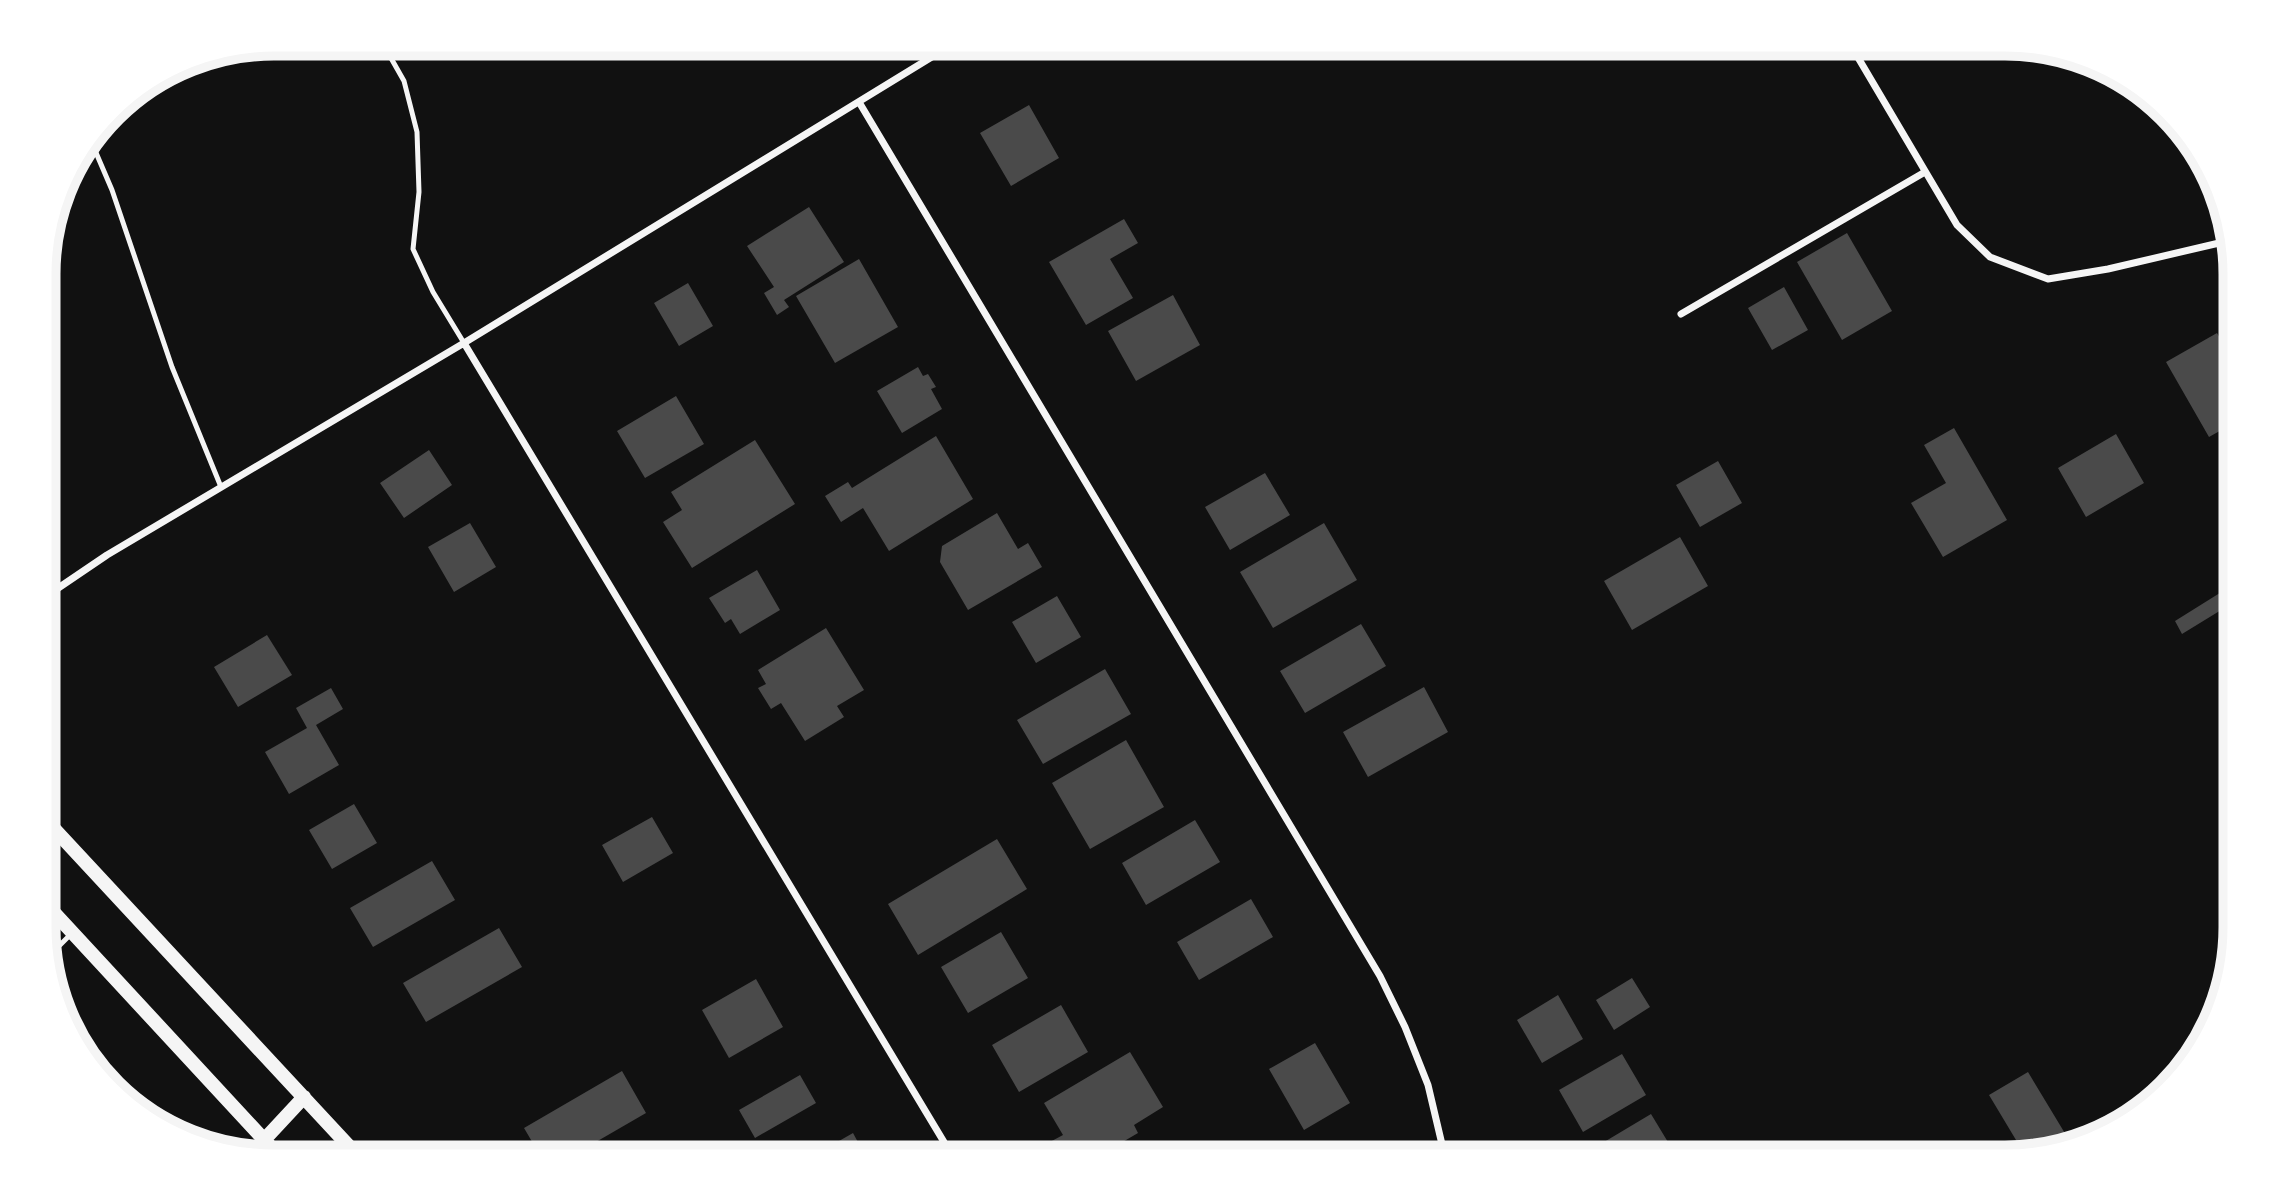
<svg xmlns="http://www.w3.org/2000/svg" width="2279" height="1201" font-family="'Fira Sans Condensed',sans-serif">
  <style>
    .building { fill: #4a4a4a }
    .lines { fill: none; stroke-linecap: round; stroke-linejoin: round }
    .service { stroke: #f5f5f5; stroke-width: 5 }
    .minor { stroke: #f5f5f5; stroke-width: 7 }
    .secondary { stroke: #f5f5f5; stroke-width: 14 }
    .rim { fill: none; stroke: #f5f5f5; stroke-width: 9 }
  </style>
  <rect width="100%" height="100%" fill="#111"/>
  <path class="building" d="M 1029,105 L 1059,158 L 1011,186 L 980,133 Z
    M 809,207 L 844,262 L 784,300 L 789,307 L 777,315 L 764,293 L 774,287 L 747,246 Z
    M 1124,219 L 1138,243 L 1110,259 L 1133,298 L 1086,325 L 1049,262 Z
    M 1847,233 L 1892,311 L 1842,340 L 1797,262 Z
    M 859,259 L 898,327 L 835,363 L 796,296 Z
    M 688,283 L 713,326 L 679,346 L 654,303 Z
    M 1784,287 L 1808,330 L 1772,350 L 1748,308 Z
    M 1173,295 L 1200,345 L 1136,381 L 1108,331 Z
    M 2217,333 L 2234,362 L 2234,423 L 2209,437 L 2166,362 Z
    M 918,367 L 923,376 L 928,374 L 936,387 L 931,389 L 942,409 L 902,433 L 877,391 Z
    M 676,396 L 704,444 L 645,478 L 617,431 Z
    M 1954,428 L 2007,520 L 1943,557 L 1911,503 L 1946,483 L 1924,445 Z
    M 2116,434 L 2144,483 L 2086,517 L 2058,468 Z
    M 936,436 L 973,499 L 889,551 L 863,508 L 841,522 L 825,496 L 848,482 L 852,488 Z
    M 755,440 L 795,504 L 692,568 L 663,522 L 682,510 L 671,492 Z
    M 429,450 L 452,485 L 404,518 L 380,483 Z
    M 1718,461 L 1742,503 L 1700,527 L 1676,485 Z
    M 1265,473 L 1290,515 L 1230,550 L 1205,507 Z
    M 997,513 L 1018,549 L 1028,543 L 1042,567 L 968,610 L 940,562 L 942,546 Z
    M 470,523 L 496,567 L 454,592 L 428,547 Z
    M 1324,523 L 1357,580 L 1273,628 L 1240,572 Z
    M 1680,537 L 1708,586 L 1632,630 L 1604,581 Z
    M 757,570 L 780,610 L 740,634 L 731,619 L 725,623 L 709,598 Z
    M 2223,591 L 2231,604 L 2182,634 L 2175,621 Z
    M 1057,596 L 1081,637 L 1036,663 L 1012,622 Z
    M 1361,624 L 1386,666 L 1305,713 L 1280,671 Z
    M 826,628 L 864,690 L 837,706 L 844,717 L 805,741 L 781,703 L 771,709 L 758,688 L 766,684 L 758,670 Z
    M 267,635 L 292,675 L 238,707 L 214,667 Z
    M 1105,669 L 1131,714 L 1043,764 L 1017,720 Z
    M 1424,687 L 1448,732 L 1368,777 L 1343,732 Z
    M 331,688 L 343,709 L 316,725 L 339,765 L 289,794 L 265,752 L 307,728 L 296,708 Z
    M 1126,740 L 1164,807 L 1090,849 L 1052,783 Z
    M 354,804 L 377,843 L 332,869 L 309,830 Z
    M 652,817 L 673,853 L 623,882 L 602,845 Z
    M 1195,820 L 1220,862 L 1146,905 L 1122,863 Z
    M 997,839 L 1027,889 L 918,955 L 888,904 Z
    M 432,861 L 455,900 L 373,947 L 350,908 Z
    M 1251,899 L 1273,937 L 1199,980 L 1177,942 Z
    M 499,928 L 522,967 L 426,1022 L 403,983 Z
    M 1001,932 L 1028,978 L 968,1013 L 941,967 Z
    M 1632,978 L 1650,1007 L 1614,1030 L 1596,1000 Z
    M 756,979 L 783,1027 L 729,1058 L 702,1010 Z
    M 1558,995 L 1583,1039 L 1542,1063 L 1517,1020 Z
    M 1061,1005 L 1088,1052 L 1019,1092 L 992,1045 Z
    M 1315,1043 L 1350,1103 L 1304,1130 L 1269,1069 Z
    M 1130,1052 L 1163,1107 L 1134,1125 L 1138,1133 L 1097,1157 L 1057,1157 L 1048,1143 L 1063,1135 L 1044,1103 Z
    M 1622,1054 L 1646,1095 L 1583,1132 L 1559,1090 Z
    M 622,1071 L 646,1113 L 570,1157 L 541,1157 L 524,1128 Z
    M 2028,1072 L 2069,1140 L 2025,1155 L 1989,1095 Z
    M 800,1075 L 816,1103 L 755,1138 L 739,1110 Z
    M 1651,1114 L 1677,1157 L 1579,1157 Z
    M 853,1133 L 866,1157 L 811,1157 Z
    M 670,1144 L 677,1157 L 648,1157 Z
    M 1346,1144 L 1353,1157 L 1324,1157 Z"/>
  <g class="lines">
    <path class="service" d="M 383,44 L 404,81 L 417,132 L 419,192 L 413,249 L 433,292 L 464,343
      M 91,141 L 112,190 L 172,367 L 221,487
      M 46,959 L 71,934
      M 252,1152 L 263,1142"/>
    <path class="minor" d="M 1850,44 L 1957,225 L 1990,257 L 2048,279 L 2108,269 L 2232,240
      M 859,102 L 1380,976 L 1405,1027 L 1428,1085 L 1445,1157
      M 1681,314 L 1925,172
      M 464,343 L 953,1157
      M 45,597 L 107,555 L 464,343 L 953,44"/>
    <path class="secondary" d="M 45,819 L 359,1157
      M 46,904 L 280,1157
      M 264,1140 L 304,1097"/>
  </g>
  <path d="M0 0H2279V1201H0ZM274 56H2005A218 218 0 0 1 2223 274V927A218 218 0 0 1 2005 1145H274A218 218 0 0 1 56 927V274A218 218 0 0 1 274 56Z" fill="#fff" fill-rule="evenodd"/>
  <path class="rim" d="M274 56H2005A218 218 0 0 1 2223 274V927A218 218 0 0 1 2005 1145H274A218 218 0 0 1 56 927V274A218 218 0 0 1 274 56Z"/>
</svg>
